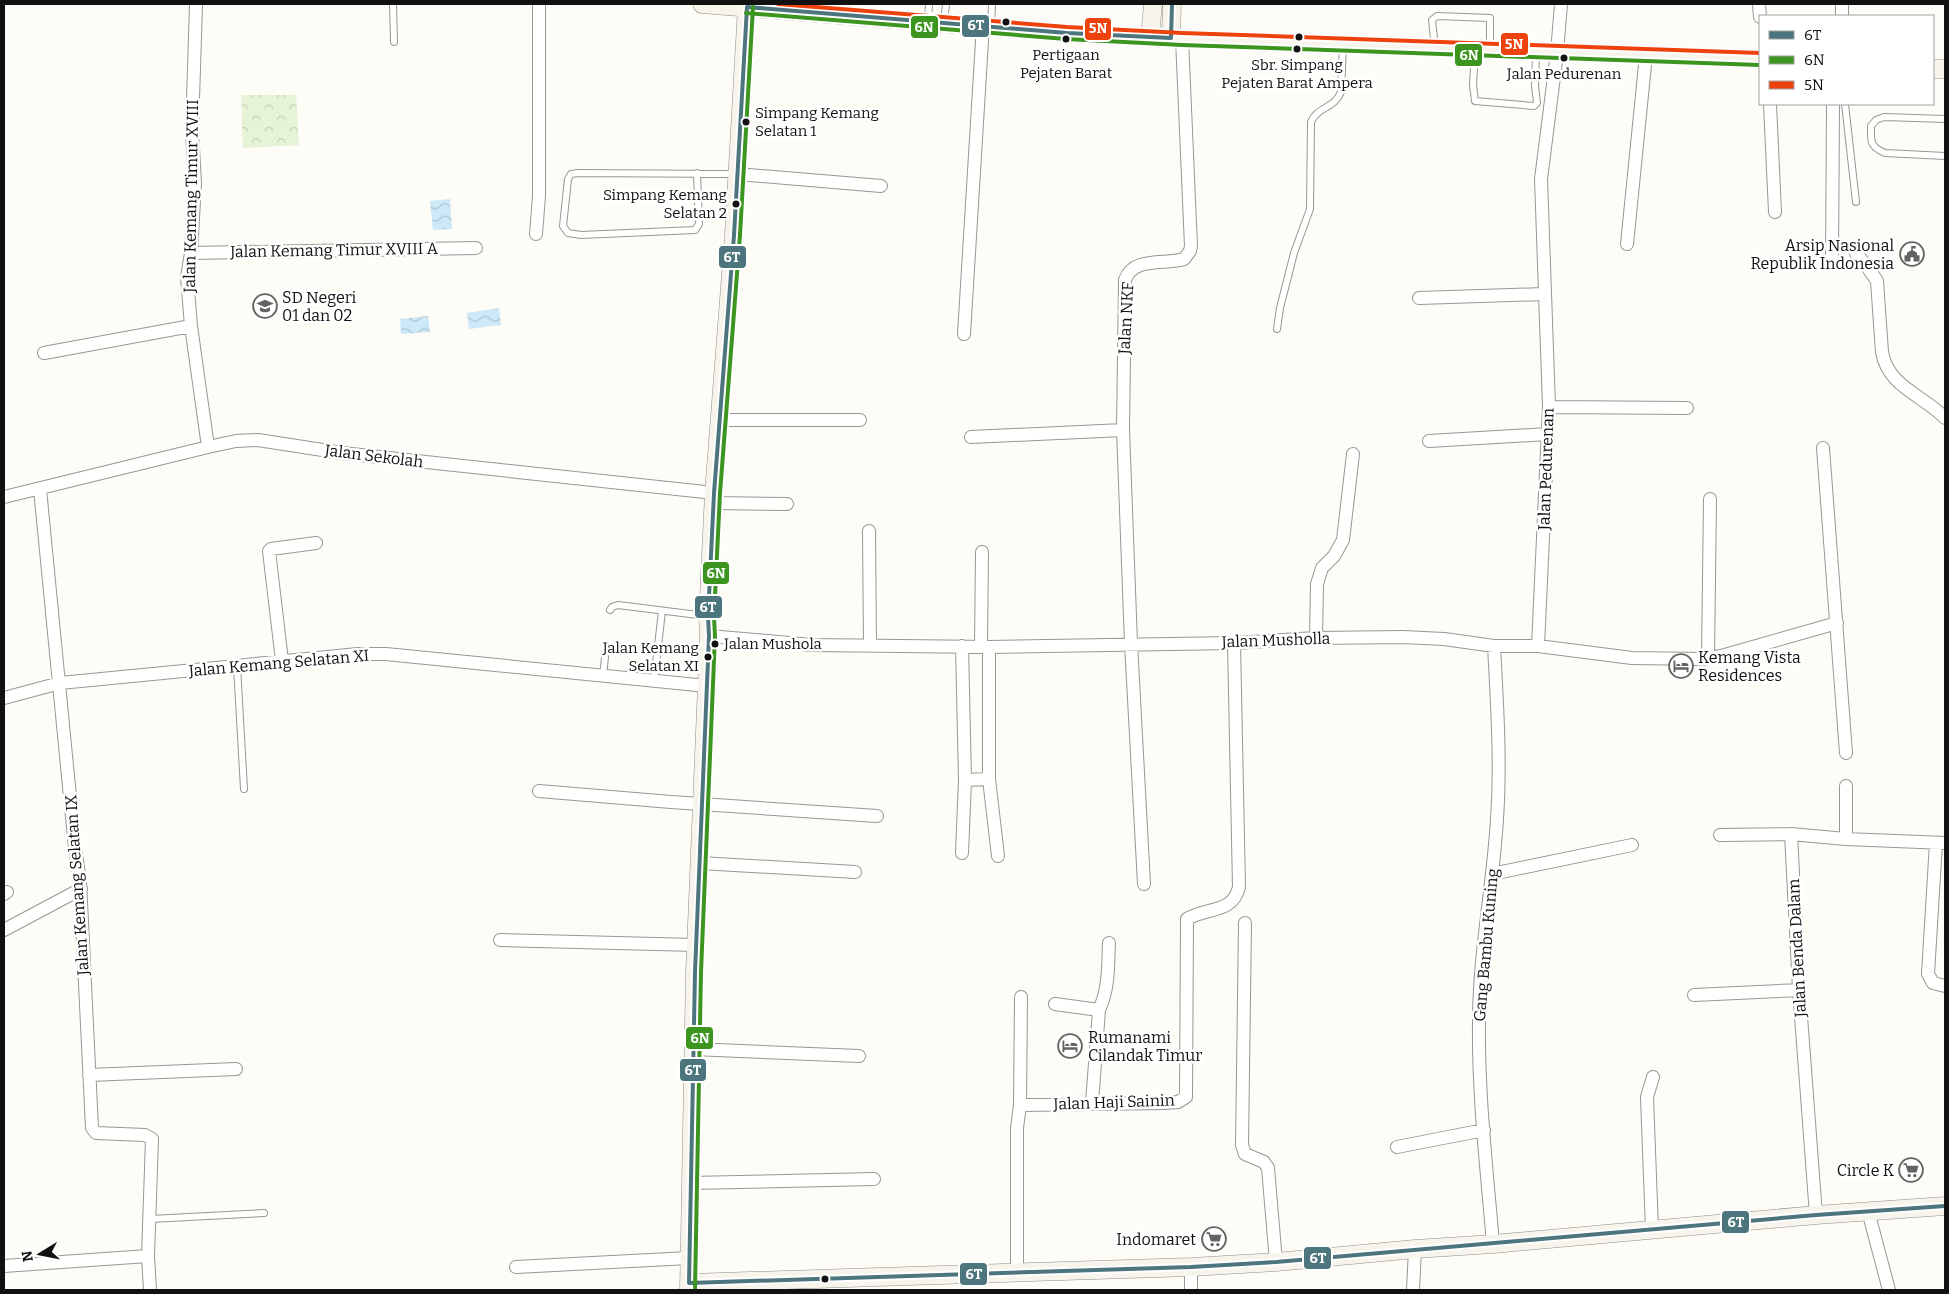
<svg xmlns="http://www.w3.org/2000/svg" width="1949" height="1294" font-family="Bitter,serif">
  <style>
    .park { fill: url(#park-crowns) }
    .water { fill: url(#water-waves) }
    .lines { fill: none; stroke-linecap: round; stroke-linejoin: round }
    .lane-casing { stroke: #979795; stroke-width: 8 }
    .street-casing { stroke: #979795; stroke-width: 14 }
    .secondary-casing { stroke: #8e8d8b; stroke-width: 19 }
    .lane { stroke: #fffffe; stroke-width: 6 }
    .street { stroke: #fffffe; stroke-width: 12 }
    .secondary { stroke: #f6f4eb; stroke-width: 18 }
    .bus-1-casing { stroke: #fff; stroke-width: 8 }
    .bus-2-casing { stroke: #fff; stroke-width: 8 }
    .bus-3-casing { stroke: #fff; stroke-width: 8 }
    .bus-1 { stroke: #4d757d; stroke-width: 4 }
    .bus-2 { stroke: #3b951e; stroke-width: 4 }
    .bus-3 { stroke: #ee420d; stroke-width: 4 }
    .bus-dot { fill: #111; stroke: #fff; stroke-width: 2 }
    .labels { text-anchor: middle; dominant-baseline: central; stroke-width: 5; stroke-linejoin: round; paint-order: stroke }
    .bus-label { font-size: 15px; fill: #111; stroke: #fff }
    .street-label { font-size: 16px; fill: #111; stroke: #fff }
    .poi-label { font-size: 16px; fill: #111; stroke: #fff; text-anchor: end }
    .line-badge { stroke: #fff; stroke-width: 2 }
    .badge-label { font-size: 14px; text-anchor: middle; font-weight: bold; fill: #fff }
  </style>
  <defs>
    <pattern id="park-crowns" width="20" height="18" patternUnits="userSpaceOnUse" patternTransform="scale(1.25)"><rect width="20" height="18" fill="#e7f3d7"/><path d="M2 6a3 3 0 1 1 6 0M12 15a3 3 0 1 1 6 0" fill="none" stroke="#c5cfb8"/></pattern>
    <pattern id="water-waves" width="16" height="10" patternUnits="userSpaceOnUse" patternTransform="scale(1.25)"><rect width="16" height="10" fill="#cde8f7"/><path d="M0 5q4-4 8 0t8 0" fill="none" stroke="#afc6d3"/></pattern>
  </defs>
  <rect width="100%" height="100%" fill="#fdfcf7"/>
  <path class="park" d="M 241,95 L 296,95 L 299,145 L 243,148 Z"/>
  <path class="water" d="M 450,199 L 452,229 L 433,230 L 430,201 Z
    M 499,308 L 501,325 L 469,329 L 467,313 Z
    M 428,316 L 430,332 L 401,334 L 400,319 Z"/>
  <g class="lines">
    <g class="lane-casing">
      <path id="lane" d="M 393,4 L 394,42
        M 928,20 L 929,4
        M 944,22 L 946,4
        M 991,25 L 992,4
        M 1435,48 L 1432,20 L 1437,16 L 1490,18 L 1490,48
        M 1475,50 L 1473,85 L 1475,101 L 1534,106 L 1537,103 L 1535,86 L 1536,53
        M 1845,104 L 1856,202
        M 1945,119 L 1884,117 L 1876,120 L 1871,126 C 1871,141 1869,146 1885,153 L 1945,156
        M 697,173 L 699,224 L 695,230 L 581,235 L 568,233 L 563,226 L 568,179 L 571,174 L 578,173 L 735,174
        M 1277,329 L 1280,308 L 1294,253 L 1310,209 L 1311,122 C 1317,107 1335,108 1341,92 L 1343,45
        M 610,610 L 612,607 L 618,605 L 706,616
        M 237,666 L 244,789
        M 603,676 L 605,657
        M 654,681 L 662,611
        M 150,1219 L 264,1213"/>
    </g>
    <g class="street-casing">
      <path id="street" d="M 196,4 L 192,131 L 195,183 L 191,253 L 187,277 L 191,326 L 208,447
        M 1759,4 L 1760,17
        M 1842,4 L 1842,16
        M 1770,104 L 1775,212
        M 737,174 L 881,186
        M 536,234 L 539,196 L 539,4
        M 1627,244 L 1646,55
        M 191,253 L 476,248
        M 1856,253 L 1868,268 L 1877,281 L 1882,352 C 1888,387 1923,395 1945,418
        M 1832,264 L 1833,104
        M 1419,298 L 1544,294
        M 964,334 L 983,25
        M 44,353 L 191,326
        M 1549,407 L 1687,408
        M 719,420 L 860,420
        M 971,437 L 1123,430
        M 1429,441 L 1548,434
        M 1823,448 L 1846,753
        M 40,489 L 75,848 L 80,881 L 92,1128 L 96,1133 L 145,1135 L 152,1139 L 148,1256 L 150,1290
        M 4,497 L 208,447 L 236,441 L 258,440 L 342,453 L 714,493
        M 713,503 L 787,504
        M 869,531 L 870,645
        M 709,636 L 812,645 L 989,647 L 1234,643 L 1316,638 L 1403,637 L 1444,639 L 1494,646 L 1538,646 L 1632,658 L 1703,659 L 1721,656 L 1837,623
        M 1316,638 L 1317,584 L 1322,568 L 1334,556 L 1343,540 L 1353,454
        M 962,646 L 965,780 L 989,779 L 989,647
        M 981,646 L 982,552
        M 1538,646 L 1549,407 L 1541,179 L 1557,53 L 1561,4
        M 1708,658 L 1710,499
        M 282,661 L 269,551 L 271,549 L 316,543
        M 4,698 L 60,683 L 358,654 L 386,654 L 707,686
        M 989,779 L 998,856
        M 1846,786 L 1846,839
        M 539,791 L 671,802 L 877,816
        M 1720,835 L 1791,834
        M 1936,843 L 1928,974 L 1933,983 L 1945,986
        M 962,853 L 965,780
        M 700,863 L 855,872
        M 1492,874 L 1632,845
        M 1144,884 L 1131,643 L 1123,430 L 1125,280 C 1133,256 1165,265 1184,259 L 1190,251 L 1191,246 L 1182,39
        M 4,894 L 7,892
        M 1245,923 L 1242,1145 L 1245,1154 L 1264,1162 L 1268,1168 L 1276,1262
        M 4,930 L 81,889
        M 500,940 L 696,945
        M 1694,995 L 1799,990
        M 1055,1004 L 1099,1010
        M 693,1049 L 859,1056
        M 89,1075 L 236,1069
        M 1092,1103 L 1099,1010 C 1109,989 1108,966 1109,943
        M 1020,1105 L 1021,997
        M 1397,1147 L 1484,1130
        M 690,1183 L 874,1179
        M 1868,1211 L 1889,1290
        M 1816,1215 L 1799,990 L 1791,834 L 1846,839 L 1945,843
        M 1652,1230 L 1647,1097 L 1653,1077
        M 1493,1244 C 1487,1171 1478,1096 1479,1022 C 1479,954 1493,887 1497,819 C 1501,761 1497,703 1494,646
        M 4,1266 L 148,1256
        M 516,1267 L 689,1258
        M 1191,1267 L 1191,1290
        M 1017,1271 L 1017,1128 L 1020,1105 L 1164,1103 L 1178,1102 L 1186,1097 L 1187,919 C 1206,907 1233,914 1239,887 L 1234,643
        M 1413,1290 L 1415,1249"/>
    </g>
    <g class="secondary-casing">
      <path id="secondary" d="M 702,4 L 1067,33 L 1182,39 L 1760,59
        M 1150,37 L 1153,4
        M 1171,38 L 1172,4
        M 1933,69 L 1945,69
        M 689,1283 L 1191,1267 L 1276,1262 L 1415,1249 L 1493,1244 L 1816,1215 L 1945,1206
        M 689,1290 L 695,972 L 709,636 L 708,617 L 714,493 L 734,235 L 747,7"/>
    </g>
    <use href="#lane" class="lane"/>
    <use href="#street" class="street"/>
    <use href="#secondary" class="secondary"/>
    <g class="bus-1-casing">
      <path id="bus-1" d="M 747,7 L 1067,33 L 1171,38 L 1172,4
        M 689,1283 L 695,972 L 709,636 L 708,617 L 714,493 L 734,235 L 747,7
        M 689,1283 L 1191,1267 L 1276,1262 L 1816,1215 L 1945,1206"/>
    </g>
    <g class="bus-2-casing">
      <path id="bus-2" d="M 746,13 L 1066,39 L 1182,45 L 1760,65
        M 695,1290 L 701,972 L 715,636 L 714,617 L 720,493 L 740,235 L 753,7"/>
    </g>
    <g class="bus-3-casing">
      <path id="bus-3" d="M 778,4 L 1067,27 L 1182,33 L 1760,53"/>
    </g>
    <use href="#bus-1" class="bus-1"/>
    <use href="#bus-2" class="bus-2"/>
    <use href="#bus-3" class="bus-3"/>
  </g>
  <defs>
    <g id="civic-ring" transform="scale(1.25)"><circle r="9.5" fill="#fff" stroke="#646362" stroke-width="1.5"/><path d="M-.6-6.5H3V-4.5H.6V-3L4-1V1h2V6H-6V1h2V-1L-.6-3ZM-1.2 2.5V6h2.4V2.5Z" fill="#646362"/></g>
    <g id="school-ring" transform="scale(1.25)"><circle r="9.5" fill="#fff" stroke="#646362" stroke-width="1.5"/><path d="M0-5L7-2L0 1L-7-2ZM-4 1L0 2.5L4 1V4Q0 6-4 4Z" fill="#646362"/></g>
    <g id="hotel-ring" transform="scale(1.25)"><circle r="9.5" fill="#fff" stroke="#646362" stroke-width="1.5"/><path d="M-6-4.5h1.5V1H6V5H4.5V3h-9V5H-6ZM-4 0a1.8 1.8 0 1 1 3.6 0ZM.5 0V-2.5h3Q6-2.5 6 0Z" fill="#646362"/></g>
    <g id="supermarket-ring" transform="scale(1.25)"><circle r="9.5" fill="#fff" stroke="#646362" stroke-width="1.5"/><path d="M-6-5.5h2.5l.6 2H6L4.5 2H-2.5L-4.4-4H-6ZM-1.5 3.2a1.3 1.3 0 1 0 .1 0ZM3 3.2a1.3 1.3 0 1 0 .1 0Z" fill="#646362"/></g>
  </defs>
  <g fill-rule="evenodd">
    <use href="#civic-ring" x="1912" y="254"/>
    <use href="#school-ring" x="265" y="306"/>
    <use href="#hotel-ring" x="1681" y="666"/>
    <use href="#hotel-ring" x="1070" y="1046"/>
    <use href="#supermarket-ring" x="1911" y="1170"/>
    <use href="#supermarket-ring" x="1214" y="1239"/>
  </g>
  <g class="bus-dot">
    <circle cx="1006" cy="22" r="4.5"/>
    <circle cx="1299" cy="37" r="4.5"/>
    <circle cx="1066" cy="39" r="4.5"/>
    <circle cx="1297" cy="49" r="4.5"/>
    <circle cx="1564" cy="58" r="4.5"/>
    <circle cx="746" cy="122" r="4.5"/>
    <circle cx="736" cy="204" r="4.5"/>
    <circle cx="715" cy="644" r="4.5"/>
    <circle cx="708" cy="657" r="4.5"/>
    <circle cx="825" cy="1279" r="4.5"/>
  </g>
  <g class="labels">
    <g class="bus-label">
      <text x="1066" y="55">Pertigaan<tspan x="1066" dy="18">Pejaten Barat</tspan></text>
      <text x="1297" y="65">Sbr. Simpang<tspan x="1297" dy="18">Pejaten Barat Ampera</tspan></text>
      <text x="1564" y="74">Jalan Pedurenan</text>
      <text x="755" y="113" text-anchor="start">Simpang Kemang<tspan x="755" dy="18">Selatan 1</tspan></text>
      <text x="727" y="195" text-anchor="end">Simpang Kemang<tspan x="727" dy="18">Selatan 2</tspan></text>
      <text x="724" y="644" text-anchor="start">Jalan Mushola</text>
      <text x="699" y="648" text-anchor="end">Jalan Kemang<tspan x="699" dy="18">Selatan XI</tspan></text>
    </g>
    <g class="street-label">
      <text transform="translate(191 196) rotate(-89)">Jalan Kemang Timur XVIII</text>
      <text transform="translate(334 250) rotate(-1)">Jalan Kemang Timur XVIII A</text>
      <text transform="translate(1126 318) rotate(-87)">Jalan NKF</text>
      <text transform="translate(374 456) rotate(7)">Jalan Sekolah</text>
      <text transform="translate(1546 469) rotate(-88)">Jalan Pedurenan</text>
      <text transform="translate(1276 640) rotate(-2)">Jalan Musholla</text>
      <text transform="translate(279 663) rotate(-5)">Jalan Kemang Selatan XI</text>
      <text transform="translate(77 885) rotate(-94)">Jalan Kemang Selatan IX</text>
      <text transform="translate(1486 945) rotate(-85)">Gang Bambu Kuning</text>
      <text transform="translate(1797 948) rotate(-93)">Jalan Benda Dalam</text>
      <text transform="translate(1114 1102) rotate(-2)">Jalan Haji Sainin</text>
    </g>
    <g class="poi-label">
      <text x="1894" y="245">Arsip Nasional<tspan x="1894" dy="18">Republik Indonesia</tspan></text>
      <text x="282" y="297" text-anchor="start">SD Negeri<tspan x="282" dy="18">01 dan 02</tspan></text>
      <text x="1698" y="657" text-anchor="start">Kemang Vista<tspan x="1698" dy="18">Residences</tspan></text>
      <text x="1088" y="1037" text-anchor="start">Rumanami<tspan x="1088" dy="18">Cilandak Timur</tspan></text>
      <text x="1894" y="1170">Circle K</text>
      <text x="1196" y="1239">Indomaret</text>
    </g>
  </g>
  <g class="line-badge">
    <rect x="961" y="14" width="29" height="24" rx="5" fill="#4d757d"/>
    <rect x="910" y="15" width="29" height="24" rx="5" fill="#3b951e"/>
    <rect x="1084" y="17" width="28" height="24" rx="5" fill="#ee420d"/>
    <rect x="1500" y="32" width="29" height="24" rx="5" fill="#ee420d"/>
    <rect x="1454" y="43" width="29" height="24" rx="5" fill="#3b951e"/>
    <rect x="718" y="245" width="29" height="24" rx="5" fill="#4d757d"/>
    <rect x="702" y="561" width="28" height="24" rx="5" fill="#3b951e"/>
    <rect x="694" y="595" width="29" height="24" rx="5" fill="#4d757d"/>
    <rect x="685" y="1026" width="29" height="24" rx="5" fill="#3b951e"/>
    <rect x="679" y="1058" width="28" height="24" rx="5" fill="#4d757d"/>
    <rect x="1721" y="1210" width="29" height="24" rx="5" fill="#4d757d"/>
    <rect x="1303" y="1246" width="29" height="24" rx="5" fill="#4d757d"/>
    <rect x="959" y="1262" width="29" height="24" rx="5" fill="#4d757d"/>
  </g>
  <g class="badge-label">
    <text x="976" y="30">6T</text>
    <text x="924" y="32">6N</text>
    <text x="1098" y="33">5N</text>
    <text x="1514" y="49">5N</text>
    <text x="1469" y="60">6N</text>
    <text x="732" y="262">6T</text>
    <text x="716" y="578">6N</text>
    <text x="708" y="612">6T</text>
    <text x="700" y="1043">6N</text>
    <text x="693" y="1075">6T</text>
    <text x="1736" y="1227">6T</text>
    <text x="1318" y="1263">6T</text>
    <text x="974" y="1279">6T</text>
  </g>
  <rect width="1949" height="1294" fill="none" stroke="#111111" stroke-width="10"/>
  <rect x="1759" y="15" width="175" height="90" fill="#ffffff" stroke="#a0a0a0"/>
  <rect x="1769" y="31" width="25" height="8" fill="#4d757d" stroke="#a0a0a0"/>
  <text x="1804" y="40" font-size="15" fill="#111111">6T</text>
  <rect x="1769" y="56" width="25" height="8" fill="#3b951e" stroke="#a0a0a0"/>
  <text x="1804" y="65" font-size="15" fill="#111111">6N</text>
  <rect x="1769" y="81" width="25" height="8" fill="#ee420d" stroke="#a0a0a0"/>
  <text x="1804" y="90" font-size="15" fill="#111111">5N</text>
  <g transform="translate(40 1254) rotate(260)" stroke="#ffffff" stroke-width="4" paint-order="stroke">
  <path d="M0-4L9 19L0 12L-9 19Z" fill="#111111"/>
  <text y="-8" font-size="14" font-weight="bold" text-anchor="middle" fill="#111111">N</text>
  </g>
</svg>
